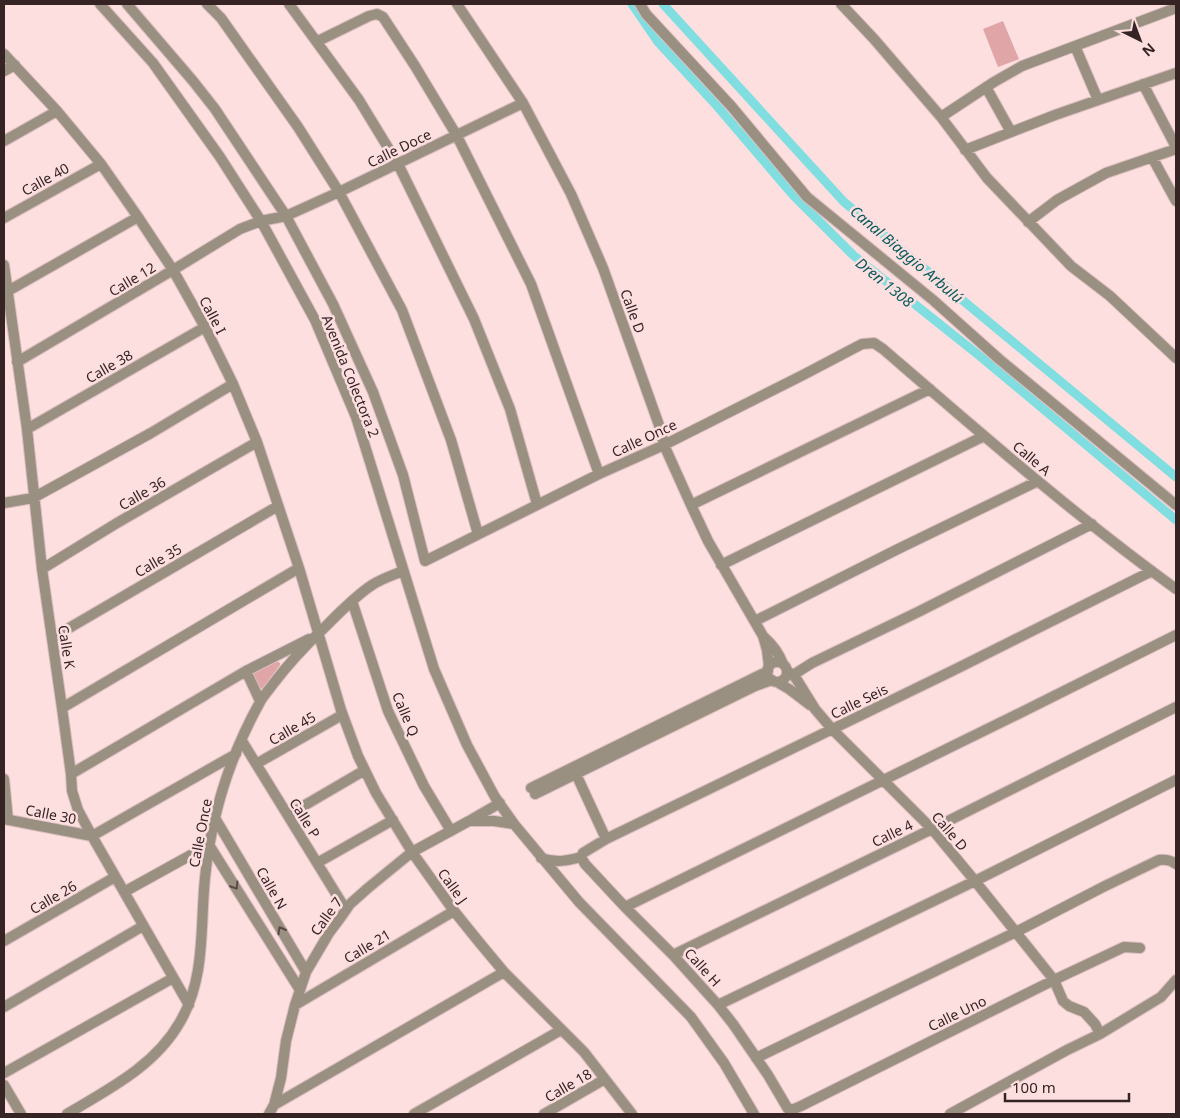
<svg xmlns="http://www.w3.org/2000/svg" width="1180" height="1118" font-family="'Noto Sans',sans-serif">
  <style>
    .grass { fill: #e0a6a7 }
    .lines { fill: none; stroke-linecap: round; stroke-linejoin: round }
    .canal { stroke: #81dee0; stroke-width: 9 }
    .minor-casing { stroke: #dabdbe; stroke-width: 12 }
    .minor { stroke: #9a9081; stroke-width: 10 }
    .oneway { stroke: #594a45 }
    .labels { text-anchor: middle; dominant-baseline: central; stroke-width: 5; stroke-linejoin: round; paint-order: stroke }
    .street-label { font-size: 14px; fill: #362425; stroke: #fedfe0 }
    .water-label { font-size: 15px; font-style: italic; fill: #065c5d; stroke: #fedfe0 }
  </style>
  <rect width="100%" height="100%" fill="#fedfe0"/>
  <path class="grass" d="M 1003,21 L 1019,59 L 998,67 L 983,29 Z
    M 277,661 L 280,663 L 280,665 L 263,688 L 261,689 L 259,688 L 252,674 Z"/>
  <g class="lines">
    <path class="canal" d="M 632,4 L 658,42 L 717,106 L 793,195 L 853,255 L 981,357 L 1176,520
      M 663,4 L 844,202 L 1176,477"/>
    <g class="minor-casing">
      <path id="minor" d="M 100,4 L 153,63 L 220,157 L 261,221 L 315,320 L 356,417 L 434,669 L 467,745 L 495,797 L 514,824 L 579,902 L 691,1017 L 724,1063 L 754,1114
        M 127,4 L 193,81 L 215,109 L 286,216 L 333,304 L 373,392 L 403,475 L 425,561 L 599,474 L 664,445 L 803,375 L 862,344 L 874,343 L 883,349 C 978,431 1074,515 1176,589
        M 207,4 L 221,18 L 298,127 L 339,192 L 402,310 L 451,440 L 478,534
        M 289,4 L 359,100 L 398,164 L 474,319 L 510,409 L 537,504
        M 457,4 L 523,103 L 571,194 L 603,268 L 660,428 L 664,445 L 691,505 L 708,541 L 763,636 L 767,650 L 769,667
        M 640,4 L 646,14 L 732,107 L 807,197 L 933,300 L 999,359 L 1176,505
        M 841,4 L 874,39 L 941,117 L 987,178 L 1071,266 L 1110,296 L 1176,358
        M 318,41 L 369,16 L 377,14 L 383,17 L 415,66 L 457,136 L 531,284 L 599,474
        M 1075,46 L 1098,100
        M 4,54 L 57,111 L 101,164 L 138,217 L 173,270 L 206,329 L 233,384 L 257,442 L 299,568 L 341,710 L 358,756 L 376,793 L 412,852 L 454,911 L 479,942 L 504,972 L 584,1052 L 632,1114
        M 4,71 L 15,65
        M 1143,84 L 1176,147
        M 986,87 L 1011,132
        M 941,117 L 994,82 L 1022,66 L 1176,8
        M 4,141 L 57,111
        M 965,150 L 1055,115 L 1176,73
        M 1152,157 L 1176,201
        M 4,218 L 101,164
        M 1028,222 L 1057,200 L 1106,173 L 1176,149
        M 4,265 L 27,429 L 42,569 L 62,708 L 71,774 L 72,791 L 78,810 L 92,836 L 189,1005
        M 8,291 L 138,217
        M 17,362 L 173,270 L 240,229 L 261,221 L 286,216 L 339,192 L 523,103
        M 27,429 L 205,327
        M 4,503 L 33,498 L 151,433 L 233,384
        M 691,505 L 930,389
        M 721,565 L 984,436
        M 42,569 L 117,523 L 257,442
        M 352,601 L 388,711 L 424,786 L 451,831
        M 755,621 L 898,549 L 1038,481
        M 764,637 C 773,645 779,653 783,664
        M 52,638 L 278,506
        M767 672a10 10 0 1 1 20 0a10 10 0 1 1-20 0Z
        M 246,671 L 260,701
        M 787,671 L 793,675 L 797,680 L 815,709 L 832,729 L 932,829 L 975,881 L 1054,980 L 1063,1001 L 1069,1006 L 1084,1012 L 1095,1024 L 1100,1034
        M 793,675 L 812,663 L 918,612 L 1092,524
        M 777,682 L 789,689 L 810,705
        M 62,708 L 299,568
        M 242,741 L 346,910
        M 256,764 L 342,715
        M 71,774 L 246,671 L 309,639
        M 576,774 L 606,839
        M 4,779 L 8,820
        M 531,788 L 768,671
        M 535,794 L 755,686 L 772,680
        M 288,815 L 365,770
        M 215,818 L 306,972
        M 4,819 L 92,836 L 236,754
        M 470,821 L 494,821 L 514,824
        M 581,857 L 585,864 L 625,907 L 673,955 L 718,1005 L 733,1024 L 768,1075 L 788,1109 L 794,1109 L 801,1106 L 1054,980 L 1124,947 L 1140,948
        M 581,857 L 583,853 L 606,839 L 954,670 L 1152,571
        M 541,858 C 555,863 567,861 581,857
        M 317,863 L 393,820
        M 124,892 L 209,845 L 300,990
        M 625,907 L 1018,714 L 1176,635
        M 4,941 L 115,877
        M 673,955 L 932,829 L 1176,707
        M 295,1005 L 454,911
        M 718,1005 L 975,881 L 1176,780
        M 4,1007 L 143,926
        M 756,1058 L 1016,932 L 1105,886 L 1159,860 C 1166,859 1170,860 1176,864
        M 4,1073 L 173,978
        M 4,1085 L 21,1114
        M 274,1105 L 504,972
        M 67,1114 C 109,1089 155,1066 180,1022 C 206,978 200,926 205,878 C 211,817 230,756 260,702 C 263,696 269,690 273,684 C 289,663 305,646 324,628 C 339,613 354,597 372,585 C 381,579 393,575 403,571
        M 269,1114 L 274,1105 L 281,1078 L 286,1041 L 295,1005 L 306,972 L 329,933 L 341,917 L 350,904 L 368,888 L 412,852 L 469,821 L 500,803
        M 414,1114 L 561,1030
        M 544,1114 L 605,1079
        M 950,1114 L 1067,1050 L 1100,1034 L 1161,997 L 1176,980"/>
    </g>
    <use href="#minor" class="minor"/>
  </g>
  <defs><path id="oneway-chevron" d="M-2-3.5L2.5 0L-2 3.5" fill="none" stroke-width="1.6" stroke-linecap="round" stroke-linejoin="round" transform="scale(1.25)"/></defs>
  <g class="oneway">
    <use href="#oneway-chevron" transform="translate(235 886) rotate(58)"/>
    <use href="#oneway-chevron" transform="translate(281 930) rotate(-120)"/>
  </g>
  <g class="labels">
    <g class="street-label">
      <text transform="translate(399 148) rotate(-26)">Calle Doce</text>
      <text transform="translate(45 179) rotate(-29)">Calle 40</text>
      <text transform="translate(132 279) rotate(-31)">Calle 12</text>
      <text transform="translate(633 311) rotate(70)">Calle D</text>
      <text transform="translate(213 315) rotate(62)">Calle I</text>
      <text transform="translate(109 366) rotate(-30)">Calle 38</text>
      <text transform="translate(351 376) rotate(68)">Avenida Colectora 2</text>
      <text transform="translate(644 438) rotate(-25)">Calle Once</text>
      <text transform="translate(1032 458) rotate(40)">Calle A</text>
      <text transform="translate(142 493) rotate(-30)">Calle 36</text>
      <text transform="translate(158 560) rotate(-30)">Calle 35</text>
      <text transform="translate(67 647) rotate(81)">Calle K</text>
      <text transform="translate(859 701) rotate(-26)">Calle Seis</text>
      <text transform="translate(406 714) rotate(67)">Calle Q</text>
      <text transform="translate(292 728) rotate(-30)">Calle 45</text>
      <text transform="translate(51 814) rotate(11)">Calle 30</text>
      <text transform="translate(305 818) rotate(58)">Calle P</text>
      <text transform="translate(950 831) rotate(49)">Calle D</text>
      <text transform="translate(200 833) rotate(-79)">Calle Once</text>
      <text transform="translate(892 833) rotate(-26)">Calle 4</text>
      <text transform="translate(453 886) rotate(54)">Calle J</text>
      <text transform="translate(272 888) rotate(60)">Calle N</text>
      <text transform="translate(53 897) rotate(-30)">Calle 26</text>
      <text transform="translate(326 916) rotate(-54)">Calle 7</text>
      <text transform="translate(367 946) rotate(-31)">Calle 21</text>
      <text transform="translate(703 967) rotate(48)">Calle H</text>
      <text transform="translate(957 1013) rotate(-26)">Calle Uno</text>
      <text transform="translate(568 1085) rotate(-30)">Calle 18</text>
    </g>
    <g class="water-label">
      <text transform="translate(907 254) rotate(40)">Canal Biaggio Arbulú</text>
      <text transform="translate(885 282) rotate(39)">Dren 1308</text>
    </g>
  </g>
  <rect width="1180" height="1118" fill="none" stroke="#362425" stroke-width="10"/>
  <g transform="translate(1140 40) rotate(138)" stroke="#fedfe0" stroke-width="4" paint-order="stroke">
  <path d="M0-4L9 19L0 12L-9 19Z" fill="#362425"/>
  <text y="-8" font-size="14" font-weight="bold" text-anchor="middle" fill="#362425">N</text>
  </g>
  <path d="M1005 1093v8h124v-8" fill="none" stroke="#362425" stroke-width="2.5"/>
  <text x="1012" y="1093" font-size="15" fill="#362425" stroke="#fedfe0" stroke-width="4" paint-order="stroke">100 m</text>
</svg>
